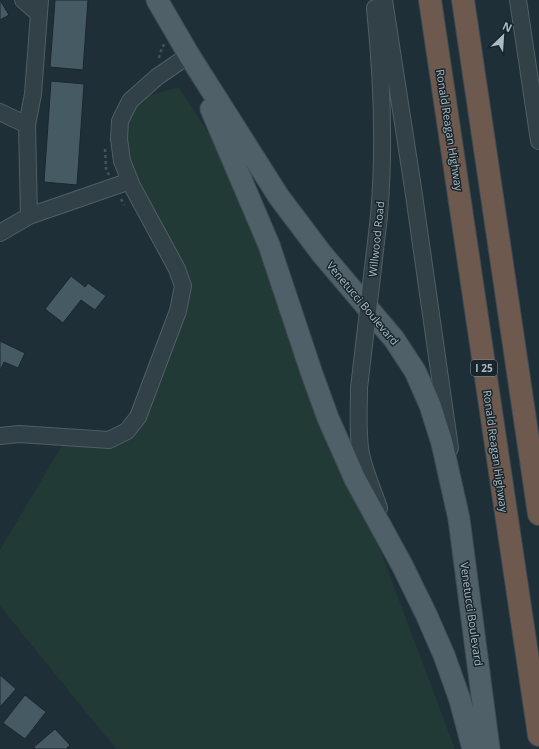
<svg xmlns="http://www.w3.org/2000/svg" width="539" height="749" font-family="'Open Sans',sans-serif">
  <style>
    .green { fill: #223a35 }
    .building { fill: #465a63; stroke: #1a272e }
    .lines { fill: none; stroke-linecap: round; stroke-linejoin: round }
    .minor-casing { stroke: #505e65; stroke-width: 18 }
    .major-casing { stroke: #3f4c54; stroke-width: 23 }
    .highway-casing { stroke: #3d4b52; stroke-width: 24 }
    .path { stroke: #405653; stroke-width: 2.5; stroke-dasharray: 3 3; stroke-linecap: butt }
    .minor { stroke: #324147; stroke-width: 16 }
    .major { stroke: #506068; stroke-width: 21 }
    .highway { stroke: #6e594f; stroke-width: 22 }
    .minor-bridge-casing { stroke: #505e65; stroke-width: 18; stroke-linecap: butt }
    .minor-bridge { stroke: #324147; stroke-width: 16 }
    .labels { text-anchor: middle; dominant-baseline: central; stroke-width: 3; stroke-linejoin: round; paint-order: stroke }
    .shield { fill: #18252c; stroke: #808f96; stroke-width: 1 }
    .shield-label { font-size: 10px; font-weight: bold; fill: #acbcc4 }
    .street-label { font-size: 11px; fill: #acbcc4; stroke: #18252c }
  </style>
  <rect width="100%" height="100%" fill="#1f2f37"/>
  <path class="green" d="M 179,87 L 244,188 L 455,749 L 116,749 L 0,606 L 0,550 L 67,437 L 109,440 L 138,417 L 178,311 L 177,269 L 122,161 L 130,101 Z"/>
  <path class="building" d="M 0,0 L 9,15 L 0,20 Z
    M 55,0 L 88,0 L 83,70 L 50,67 Z
    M 51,81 L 84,84 L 77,185 L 44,182 Z
    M 71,276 L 85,287 L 88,283 L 106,296 L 95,310 L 81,300 L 63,323 L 45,309 Z
    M 0,341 L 25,353 L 18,368 L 4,362 L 0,371 Z
    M 0,675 L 16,689 L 0,707 Z
    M 25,695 L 46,712 L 25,739 L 3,723 Z
    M 55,729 L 70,745 L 66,749 L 36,749 L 34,747 Z"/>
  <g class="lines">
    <g class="minor-casing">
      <path id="minor" d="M 23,0 L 39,14
        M 384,0 L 413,188 L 450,448
        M 518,0 L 539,141
        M 375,8 C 382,77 385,147 379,216
        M 0,112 L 27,125 L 29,216 L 130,181
        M 27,125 L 33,94 L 40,0
        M 0,233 L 29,216
        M 359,388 C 359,410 357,433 361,454 C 365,473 373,490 379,508
        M 0,436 L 19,434 L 109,440 L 127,431 L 138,417 L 178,311 L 183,286 L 177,269 L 132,186 L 122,161 L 119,139 L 120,121 L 130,101 L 157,77 L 189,55"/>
    </g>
    <g class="major-casing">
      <path id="major" d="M 157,0 L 189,55 L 279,197 L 322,254 L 394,339 L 415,371 L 430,405 L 442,443 L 459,519 L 489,749
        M 211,109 L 269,245 L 312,374 L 328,418 L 355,479 L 402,565 L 426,614 L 444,655 L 460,700 L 473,749"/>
    </g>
    <g class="highway-casing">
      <path id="highway" d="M 430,0 L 539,735
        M 463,0 L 539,514"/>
    </g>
    <path class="path" d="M 159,58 L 162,47 L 165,44
      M 105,149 L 106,169 L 109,175
      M 121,199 L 124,205"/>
    <use href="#minor" class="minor"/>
    <use href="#major" class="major"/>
    <use href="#highway" class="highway"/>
    <g class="minor-bridge-casing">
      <path id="minor-bridge" d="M 359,388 L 379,216"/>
    </g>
    <use href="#minor-bridge" class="minor-bridge"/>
  </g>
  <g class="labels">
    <rect class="shield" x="471" y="360" width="26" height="16" rx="3"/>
    <g class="shield-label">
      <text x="484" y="368">I 25</text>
    </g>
    <g class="street-label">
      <text transform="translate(450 130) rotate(81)">Ronald Reagan Highway</text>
      <text transform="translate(376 239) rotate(-84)">Willwood Road</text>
      <text transform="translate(363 303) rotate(50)">Venetucci Boulevard</text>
      <text transform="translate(496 451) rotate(82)">Ronald Reagan Highway</text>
      <text transform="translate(472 614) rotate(82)">Venetucci Boulevard</text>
    </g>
  </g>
  <g transform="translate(503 36) rotate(25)" stroke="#18252c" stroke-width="3" paint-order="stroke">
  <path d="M0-3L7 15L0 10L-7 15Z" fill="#acbcc4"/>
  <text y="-6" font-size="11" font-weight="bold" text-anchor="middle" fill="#acbcc4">N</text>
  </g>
</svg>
